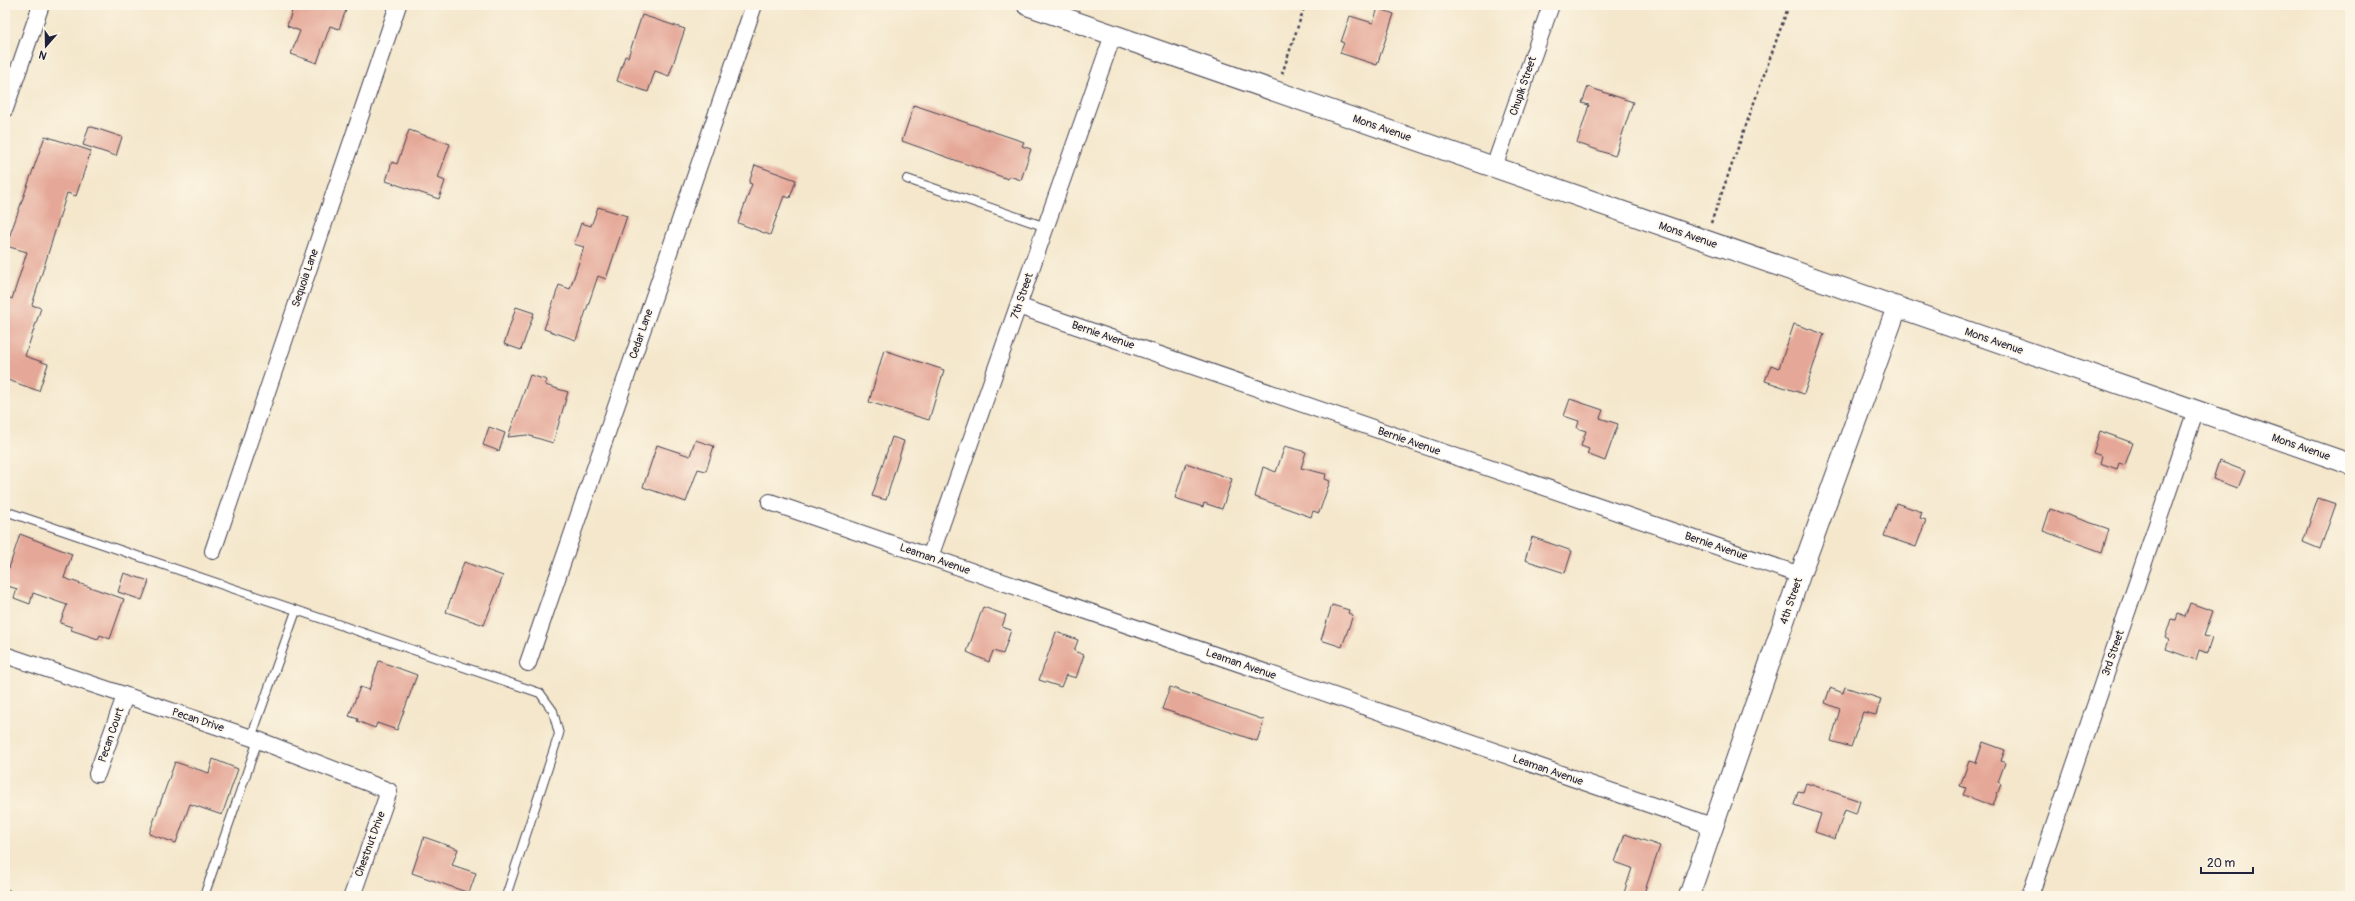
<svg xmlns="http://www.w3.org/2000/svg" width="2355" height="901" font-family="Pangolin,sans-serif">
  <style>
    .building { fill: #e5a898 }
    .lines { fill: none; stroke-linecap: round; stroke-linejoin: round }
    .service-casing { stroke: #424051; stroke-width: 10 }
    .minor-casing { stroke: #424051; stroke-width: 18 }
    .tertiary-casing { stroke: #424051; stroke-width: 22 }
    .path { stroke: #424051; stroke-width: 2.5; stroke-dasharray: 3 3; stroke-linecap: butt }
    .service { stroke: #fff; stroke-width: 8 }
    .minor { stroke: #fff; stroke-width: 16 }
    .tertiary { stroke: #fff; stroke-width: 20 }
    .labels { text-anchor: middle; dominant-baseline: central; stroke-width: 3; stroke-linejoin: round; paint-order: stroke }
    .street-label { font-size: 11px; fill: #22223b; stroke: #fcf5e5 }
  </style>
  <rect width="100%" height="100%" fill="#fcf5e5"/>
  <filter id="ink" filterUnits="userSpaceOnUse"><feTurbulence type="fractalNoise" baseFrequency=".025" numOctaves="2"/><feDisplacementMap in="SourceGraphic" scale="8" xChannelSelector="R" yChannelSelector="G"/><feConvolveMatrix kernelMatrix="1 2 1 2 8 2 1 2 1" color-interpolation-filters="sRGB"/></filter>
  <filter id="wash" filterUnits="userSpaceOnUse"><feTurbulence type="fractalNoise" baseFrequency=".012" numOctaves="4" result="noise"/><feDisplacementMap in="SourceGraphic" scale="16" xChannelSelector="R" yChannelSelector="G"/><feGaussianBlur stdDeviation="0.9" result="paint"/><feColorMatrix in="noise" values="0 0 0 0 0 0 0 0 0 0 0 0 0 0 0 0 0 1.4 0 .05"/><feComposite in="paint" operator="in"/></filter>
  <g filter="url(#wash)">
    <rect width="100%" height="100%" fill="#f4e7cc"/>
    <g id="blocks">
      <path class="building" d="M 294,5 L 332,5 L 346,10 L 339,29 L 330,26 L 317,63 L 291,54 L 300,31 L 287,26 Z
        M 1378,8 L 1394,14 L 1377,65 L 1340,53 L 1344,43 L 1341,42 L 1350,16 L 1373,23 Z
        M 642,15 L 685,29 L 669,76 L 655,71 L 648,92 L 617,81 L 625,56 L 628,57 Z
        M 1588,87 L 1633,102 L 1615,156 L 1577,143 L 1589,105 L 1582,103 Z
        M 914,105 L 1024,142 L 1022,146 L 1031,149 L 1021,180 L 1009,176 L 1008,179 L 902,141 Z
        M 89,126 L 122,137 L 116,156 L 83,145 Z
        M 409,130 L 450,144 L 438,178 L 445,181 L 439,199 L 386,181 L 392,162 L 397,164 Z
        M 45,136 L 91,151 L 76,196 L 67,193 L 32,305 L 41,308 L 25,356 L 48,364 L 39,391 L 5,379 L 5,296 L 12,299 L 27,252 L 6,246 Z
        M 755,165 L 796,180 L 790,198 L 784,196 L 770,235 L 738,223 L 752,184 L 749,183 Z
        M 598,207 L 627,216 L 606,279 L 598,276 L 576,340 L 544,329 L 559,285 L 570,289 L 584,247 L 574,244 L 581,223 L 591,226 Z
        M 516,307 L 534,313 L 521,350 L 504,344 Z
        M 1794,324 L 1824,334 L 1804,394 L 1765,381 L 1771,365 L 1779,368 Z
        M 884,350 L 944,370 L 929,420 L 869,402 Z
        M 530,375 L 547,380 L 545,385 L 568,392 L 553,443 L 527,435 L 508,437 Z
        M 1570,399 L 1603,410 L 1600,418 L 1618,424 L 1605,461 L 1587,454 L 1589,449 L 1581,446 L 1586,431 L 1577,428 L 1579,421 L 1564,416 Z
        M 489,427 L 505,433 L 499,451 L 483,445 Z
        M 2100,431 L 2133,443 L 2125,465 L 2119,463 L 2117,469 L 2100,463 L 2102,456 L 2093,453 Z
        M 892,437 L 904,441 L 886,500 L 872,496 Z
        M 695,440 L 714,446 L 706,471 L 698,469 L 686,502 L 643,487 L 657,445 L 690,456 Z
        M 1285,446 L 1306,452 L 1301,468 L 1326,474 L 1325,479 L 1330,481 L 1319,513 L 1313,511 L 1311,517 L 1255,497 L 1263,467 L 1276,472 Z
        M 2219,461 L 2245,471 L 2238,488 L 2213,479 Z
        M 1186,463 L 1232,479 L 1222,509 L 1204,503 L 1203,507 L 1175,498 Z
        M 2318,498 L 2336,504 L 2320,549 L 2303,542 Z
        M 1896,503 L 1922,512 L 1920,518 L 1926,520 L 1916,547 L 1884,536 Z
        M 2050,509 L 2109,529 L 2102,552 L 2043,531 Z
        M 20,534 L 72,554 L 64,578 L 124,599 L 110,639 L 100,635 L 98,639 L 71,630 L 72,627 L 60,623 L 67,605 L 33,593 L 30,604 L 14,598 L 17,589 L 5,585 L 5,567 L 9,568 Z
        M 1532,537 L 1572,551 L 1565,573 L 1525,560 Z
        M 464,562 L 503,576 L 484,625 L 446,612 Z
        M 124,573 L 149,581 L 142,600 L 118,592 Z
        M 2190,603 L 2213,611 L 2204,636 L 2212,638 L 2207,653 L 2199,650 L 2196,660 L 2166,649 L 2169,640 L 2165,638 L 2171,619 L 2176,620 L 2178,614 L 2185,617 Z
        M 1332,605 L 1349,610 L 1348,613 L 1353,615 L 1342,647 L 1321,640 Z
        M 983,607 L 1006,615 L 1002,627 L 1011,630 L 1003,654 L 993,651 L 989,662 L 967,652 Z
        M 1056,632 L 1078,640 L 1074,651 L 1084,655 L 1076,678 L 1066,675 L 1061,687 L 1039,680 Z
        M 379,661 L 417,675 L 397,730 L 377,723 L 375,728 L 357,721 L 358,719 L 349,716 L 360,687 L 369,690 Z
        M 1170,687 L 1264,720 L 1257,741 L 1162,709 Z
        M 1845,687 L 1881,699 L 1876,715 L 1863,712 L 1851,747 L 1831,741 L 1840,709 L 1825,703 L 1830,688 L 1843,693 Z
        M 1983,742 L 2005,750 L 2001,761 L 2005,763 L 1998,782 L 2001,784 L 1993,806 L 1963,795 L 1966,788 L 1960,786 L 1969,761 L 1976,763 Z
        M 213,759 L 238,769 L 222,815 L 190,804 L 176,843 L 149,834 L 175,762 L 209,773 Z
        M 1806,783 L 1860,801 L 1856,814 L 1845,810 L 1835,839 L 1815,832 L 1821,814 L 1794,805 L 1798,791 L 1803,792 Z
        M 1625,834 L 1660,846 L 1643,896 L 1623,896 L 1632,868 L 1615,862 Z
        M 424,837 L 458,849 L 452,865 L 476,873 L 469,893 L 412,873 Z"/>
    </g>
  </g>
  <g filter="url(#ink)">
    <use href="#blocks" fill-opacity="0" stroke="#424051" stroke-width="1"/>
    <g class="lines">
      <g class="service-casing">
        <path id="service" d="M 907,179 L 1046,227
          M 5,511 L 540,693 L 553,711 L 559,734 L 506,896
          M 251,738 L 296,611
          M 5,893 L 10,896
          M 204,896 L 258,740"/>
      </g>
      <g class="minor-casing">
        <path id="minor" d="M 5,109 L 41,5
          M 1494,167 L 1551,5
          M 1018,306 L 1800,575
          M 770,502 L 1712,826
          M 213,551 L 398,5
          M 930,557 L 1113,35
          M 5,655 L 258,740 L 389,791 L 352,896
          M 528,663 L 754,5
          M 97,774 L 125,696
          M 2030,896 L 2196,410"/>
      </g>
      <g class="tertiary-casing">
        <path id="tertiary" d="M 1027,5 L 2350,464
          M 1689,896 L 1800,575 L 1897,307"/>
      </g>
      <path class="path" d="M 1282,74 L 1305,5
        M 1711,223 L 1789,5"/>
      <use href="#service" class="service"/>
      <use href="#minor" class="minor"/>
      <use href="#tertiary" class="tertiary"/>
    </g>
  </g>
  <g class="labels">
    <g class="street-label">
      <text transform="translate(1523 86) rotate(-71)">Chupik Street</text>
      <text transform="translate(1382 128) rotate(19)">Mons Avenue</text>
      <text transform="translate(1688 235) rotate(19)">Mons Avenue</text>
      <text transform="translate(305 278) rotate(-71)">Sequoia Lane</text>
      <text transform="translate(1022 296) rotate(-71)">7th Street</text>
      <text transform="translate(641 334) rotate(-71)">Cedar Lane</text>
      <text transform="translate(1103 335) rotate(19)">Bernie Avenue</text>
      <text transform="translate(1994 341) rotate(19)">Mons Avenue</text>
      <text transform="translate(1409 441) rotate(19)">Bernie Avenue</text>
      <text transform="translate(2301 447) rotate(19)">Mons Avenue</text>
      <text transform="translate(1716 546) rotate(19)">Bernie Avenue</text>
      <text transform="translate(935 559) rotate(19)">Leaman Avenue</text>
      <text transform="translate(1791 601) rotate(-71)">4th Street</text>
      <text transform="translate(2113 653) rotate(-71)">3rd Street</text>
      <text transform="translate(1241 664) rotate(19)">Leaman Avenue</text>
      <text transform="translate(198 720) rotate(18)">Pecan Drive</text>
      <text transform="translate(111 735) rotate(-71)">Pecan Court</text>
      <text transform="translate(1548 770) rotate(19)">Leaman Avenue</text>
      <text transform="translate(370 844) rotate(-70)">Chestnut Drive</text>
    </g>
  </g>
  <rect width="2355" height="901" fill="none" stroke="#fcf5e5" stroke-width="20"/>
  <g transform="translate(46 46) rotate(200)" stroke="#fcf5e5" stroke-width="3" paint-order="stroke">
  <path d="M0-3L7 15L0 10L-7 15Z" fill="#22223b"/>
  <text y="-6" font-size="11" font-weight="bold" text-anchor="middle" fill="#22223b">N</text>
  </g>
  <path d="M2201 867v6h52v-6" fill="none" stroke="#22223b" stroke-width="2"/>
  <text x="2207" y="867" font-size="12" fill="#22223b" stroke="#fcf5e5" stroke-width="3" paint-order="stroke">20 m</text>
</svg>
